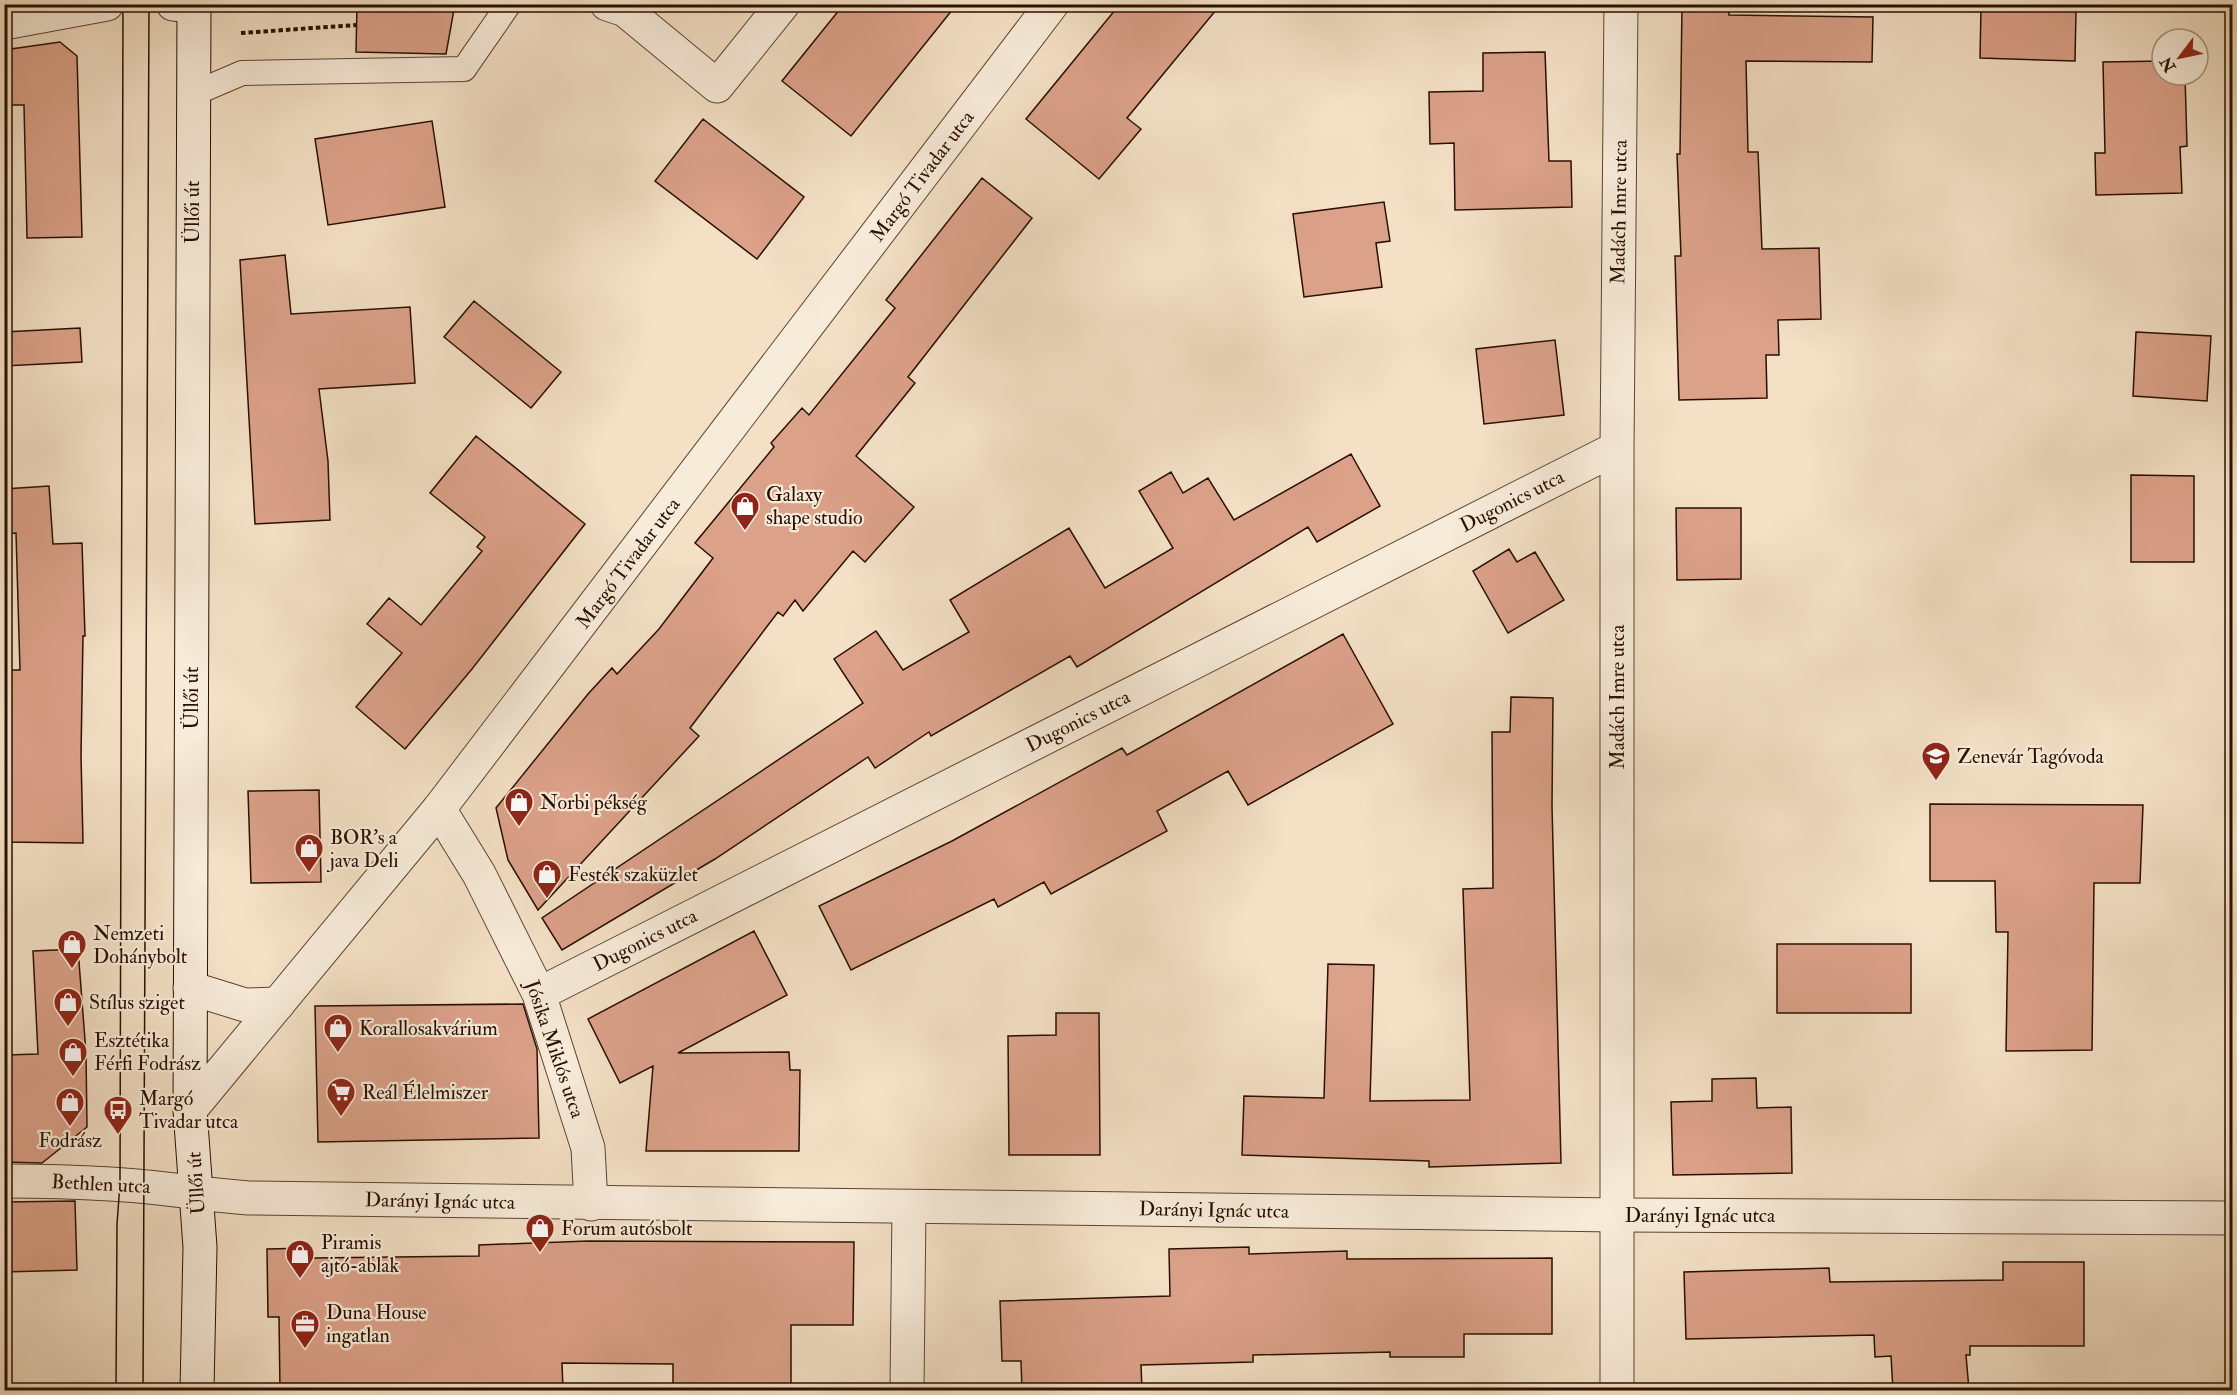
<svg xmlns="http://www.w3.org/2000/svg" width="2237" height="1395" font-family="'IM FELL Double Pica',serif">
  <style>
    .building { fill: #dba189; stroke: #2a0f00; stroke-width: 1.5 }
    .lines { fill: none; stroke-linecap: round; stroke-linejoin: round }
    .service-casing { stroke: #5c4331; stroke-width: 26 }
    .minor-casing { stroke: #5c4331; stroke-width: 35 }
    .tertiary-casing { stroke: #5c4331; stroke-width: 35 }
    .secondary-casing { stroke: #2a0f00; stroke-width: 35 }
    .path { stroke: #2a0f00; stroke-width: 4; stroke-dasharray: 4.5 3; stroke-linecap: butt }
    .service { stroke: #f7ebd9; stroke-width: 24 }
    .minor { stroke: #f7ebd9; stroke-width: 33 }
    .tertiary { stroke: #f7ebd9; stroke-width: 33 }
    .secondary { stroke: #f7ebd9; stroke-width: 33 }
    .tram { stroke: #2a0f00; stroke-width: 1.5 }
    .labels { text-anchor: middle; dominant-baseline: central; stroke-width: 4.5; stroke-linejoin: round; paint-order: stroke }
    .street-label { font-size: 20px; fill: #2a0f00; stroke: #f7ebd9 }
    .poi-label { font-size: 20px; fill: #2a0f00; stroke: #f7ebd9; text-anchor: start }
  </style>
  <rect width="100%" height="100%" fill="#f3e0c5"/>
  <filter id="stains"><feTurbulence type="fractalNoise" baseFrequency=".00333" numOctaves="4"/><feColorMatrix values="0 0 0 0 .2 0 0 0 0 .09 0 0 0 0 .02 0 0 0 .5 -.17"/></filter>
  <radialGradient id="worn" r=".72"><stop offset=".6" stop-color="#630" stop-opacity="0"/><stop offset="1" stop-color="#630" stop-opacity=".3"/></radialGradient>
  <path class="building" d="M 357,4 L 455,4 L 446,54 L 356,52 Z
    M 844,4 L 957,4 L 851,136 L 782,81 Z
    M 1120,4 L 1221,4 L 1127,118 L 1141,129 L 1099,179 L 1026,119 Z
    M 1682,4 L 1729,4 L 1729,15 L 1873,17 L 1872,62 L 1746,61 L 1748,152 L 1758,152 L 1762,249 L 1819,248 L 1821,319 L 1778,320 L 1779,355 L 1766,355 L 1767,398 L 1679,400 L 1675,256 L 1681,256 L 1677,154 L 1680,154 Z
    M 1981,8 L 2076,10 L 2075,61 L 1980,58 Z
    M 60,42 L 77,56 L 82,237 L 27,238 L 24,105 L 4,105 L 4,50 Z
    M 1545,52 L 1549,161 L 1571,161 L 1572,207 L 1455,210 L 1454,143 L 1430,144 L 1429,92 L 1483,91 L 1483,53 Z
    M 2162,61 L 2162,75 L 2185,75 L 2187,146 L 2180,147 L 2182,193 L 2096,195 L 2095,153 L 2105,153 L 2103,62 Z
    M 703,119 L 804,197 L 757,259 L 655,181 Z
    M 432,121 L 445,207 L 328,225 L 315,139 Z
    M 982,178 L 1032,218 L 908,377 L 915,383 L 856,456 L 914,507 L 865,562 L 853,551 L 803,611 L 795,600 L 783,616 L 778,612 L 690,728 L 699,736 L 538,910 L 508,860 L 496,808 L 588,694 L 612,668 L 617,674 L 659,629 L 713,558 L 695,543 L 774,447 L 771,443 L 802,408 L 809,415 L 895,308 L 886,300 Z
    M 1384,202 L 1390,241 L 1376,243 L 1382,287 L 1304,297 L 1293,214 Z
    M 285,255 L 291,314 L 410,307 L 415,383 L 319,389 L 328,461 L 330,520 L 255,524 L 240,260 Z
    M 474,301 L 561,372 L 531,408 L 444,337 Z
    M 80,328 L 82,362 L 4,366 L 4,332 Z
    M 2136,332 L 2211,336 L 2207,401 L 2133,396 Z
    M 1555,340 L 1564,415 L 1484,424 L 1476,349 Z
    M 476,436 L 585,524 L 472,669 L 405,749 L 356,707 L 402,653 L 367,624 L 389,598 L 421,625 L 482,551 L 477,547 L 485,537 L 430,493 Z
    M 1351,454 L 1380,506 L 1317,542 L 1308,527 L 1077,667 L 1070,656 L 931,736 L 929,732 L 875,768 L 868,757 L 715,859 L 562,950 L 542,918 L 863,703 L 834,659 L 876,631 L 903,670 L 969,632 L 950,600 L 1069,528 L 1105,588 L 1173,548 L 1139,491 L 1171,472 L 1183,493 L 1208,478 L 1234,520 Z
    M 2131,475 L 2194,476 L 2194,562 L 2131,562 Z
    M 49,486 L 53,544 L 82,543 L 85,636 L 83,636 L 81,755 L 83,843 L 4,842 L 4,670 L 20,670 L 16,533 L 4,534 L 4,489 Z
    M 1676,508 L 1741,508 L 1741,579 L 1677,580 Z
    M 1509,549 L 1517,562 L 1535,552 L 1564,600 L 1508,633 L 1473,571 Z
    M 1343,634 L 1393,724 L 1248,805 L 1228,771 L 1157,811 L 1167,831 L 1051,894 L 1044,882 L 998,907 L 994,899 L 851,970 L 819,906 L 952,841 L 1122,748 L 1127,755 Z
    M 1511,697 L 1553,698 L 1552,806 L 1561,1163 L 1429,1167 L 1429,1161 L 1242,1155 L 1244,1096 L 1324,1098 L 1328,964 L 1374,965 L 1370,1101 L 1470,1100 L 1463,889 L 1493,888 L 1492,732 L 1510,732 Z
    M 319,790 L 321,882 L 251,883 L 248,791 Z
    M 1930,804 L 2143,805 L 2140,883 L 2094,883 L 2092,1050 L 2006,1051 L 2008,932 L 1996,932 L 1995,881 L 1930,881 Z
    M 754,931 L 787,995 L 678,1053 L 789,1052 L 790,1070 L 800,1070 L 799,1151 L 646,1151 L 653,1066 L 620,1083 L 588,1019 Z
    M 1777,944 L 1911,944 L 1911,1013 L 1777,1013 Z
    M 78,949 L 86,1053 L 87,1127 L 42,1163 L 4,1162 L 6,1055 L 38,1054 L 33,951 Z
    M 523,1004 L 537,1049 L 539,1138 L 318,1142 L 315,1006 Z
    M 1056,1013 L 1099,1013 L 1100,1155 L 1009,1155 L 1008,1036 L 1056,1035 Z
    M 1756,1078 L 1757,1108 L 1791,1107 L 1792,1173 L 1673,1175 L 1671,1102 L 1712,1101 L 1712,1079 Z
    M 75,1201 L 77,1270 L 4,1272 L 4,1202 Z
    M 588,1241 L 854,1242 L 853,1325 L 791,1325 L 791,1390 L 673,1387 L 673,1364 L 562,1363 L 563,1390 L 280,1390 L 279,1317 L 268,1317 L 267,1249 L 312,1248 L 312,1258 L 479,1256 L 479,1245 Z
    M 1249,1247 L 1249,1254 L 1347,1251 L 1347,1259 L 1552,1258 L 1552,1334 L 1464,1334 L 1464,1357 L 1390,1357 L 1390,1352 L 1253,1355 L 1253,1362 L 1141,1365 L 1142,1390 L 1022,1390 L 1021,1361 L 1002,1361 L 1000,1301 L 1170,1296 L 1169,1249 Z
    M 2003,1262 L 2084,1262 L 2084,1346 L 1970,1346 L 1970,1355 L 1966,1355 L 1969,1390 L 1893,1390 L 1891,1356 L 1875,1357 L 1874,1335 L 1686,1339 L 1684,1272 L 1829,1268 L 1830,1282 L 2003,1280 Z"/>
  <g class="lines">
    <g class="service-casing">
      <path id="service" d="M 193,94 L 242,73 L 464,69 L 509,4"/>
    </g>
    <g class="minor-casing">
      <path id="minor" d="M 173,4 L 194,6
        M 607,4 L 625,10 L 717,86 L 783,4
        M 4,23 L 107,4
        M 439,809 L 479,874 L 539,994 L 588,1148 L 591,1204
        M 190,988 L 245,1005 L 278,1004
        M 539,994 L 1617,448
        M 4,1181 C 69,1181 133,1183 196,1193
        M 907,1390 L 909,1207
        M 1617,1390 L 1617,448 L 1621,4"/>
    </g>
    <g class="tertiary-casing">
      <path id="tertiary" d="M 190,1110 L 439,809 L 1052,4
        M 196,1193 L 248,1198 L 1618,1215 L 2232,1218"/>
    </g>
    <g class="secondary-casing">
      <path id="secondary" d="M 194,4 L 190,1110 L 200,1247 L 197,1390"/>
    </g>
    <path class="path" d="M 241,33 L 357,25"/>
    <use href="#service" class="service"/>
    <use href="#minor" class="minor"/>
    <use href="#tertiary" class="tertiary"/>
    <use href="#secondary" class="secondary"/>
    <path class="tram" d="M 116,1390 L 117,1224 L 120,1184 L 123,4
      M 143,1390 L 149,4"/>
  </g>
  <defs>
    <g id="shop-pin" transform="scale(1.5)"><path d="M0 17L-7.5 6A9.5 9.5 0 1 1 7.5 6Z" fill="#8f2418" stroke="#f7ebd9"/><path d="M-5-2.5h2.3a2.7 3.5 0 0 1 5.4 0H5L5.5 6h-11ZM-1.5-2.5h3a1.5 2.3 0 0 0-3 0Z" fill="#fff"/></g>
    <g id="school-pin" transform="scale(1.5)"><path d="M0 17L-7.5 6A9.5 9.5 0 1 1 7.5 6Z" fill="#8f2418" stroke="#f7ebd9"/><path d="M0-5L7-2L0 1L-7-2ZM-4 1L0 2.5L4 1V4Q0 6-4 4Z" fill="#fff"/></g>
    <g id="supermarket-pin" transform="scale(1.5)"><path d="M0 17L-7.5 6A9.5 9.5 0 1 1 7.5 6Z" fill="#8f2418" stroke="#f7ebd9"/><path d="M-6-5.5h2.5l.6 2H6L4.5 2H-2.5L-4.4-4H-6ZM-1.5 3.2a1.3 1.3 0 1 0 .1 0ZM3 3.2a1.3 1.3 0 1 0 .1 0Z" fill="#fff"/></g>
    <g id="bus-pin" transform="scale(1.5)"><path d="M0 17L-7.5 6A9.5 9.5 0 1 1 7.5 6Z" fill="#8f2418" stroke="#f7ebd9"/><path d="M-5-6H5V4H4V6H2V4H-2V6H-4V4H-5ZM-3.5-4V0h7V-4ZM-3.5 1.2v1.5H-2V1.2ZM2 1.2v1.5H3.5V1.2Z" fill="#fff"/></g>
    <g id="office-pin" transform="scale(1.5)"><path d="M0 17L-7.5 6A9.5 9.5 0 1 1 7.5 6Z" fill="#8f2418" stroke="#f7ebd9"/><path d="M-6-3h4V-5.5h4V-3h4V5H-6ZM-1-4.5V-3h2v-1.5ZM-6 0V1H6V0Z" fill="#fff"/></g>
  </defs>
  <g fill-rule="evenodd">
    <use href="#shop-pin" x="745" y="506"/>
    <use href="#school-pin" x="1936" y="756"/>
    <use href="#shop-pin" x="519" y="802"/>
    <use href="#shop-pin" x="309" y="848"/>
    <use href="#shop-pin" x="547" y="874"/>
    <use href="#shop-pin" x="72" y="944"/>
    <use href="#shop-pin" x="68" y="1002"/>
    <use href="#shop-pin" x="338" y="1028"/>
    <use href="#shop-pin" x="73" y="1052"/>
    <use href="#supermarket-pin" x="341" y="1092"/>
    <use href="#shop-pin" x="70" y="1102"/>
    <use href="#bus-pin" x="118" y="1110"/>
    <use href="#shop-pin" x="540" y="1228"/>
    <use href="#shop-pin" x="300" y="1254"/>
    <use href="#office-pin" x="305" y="1324"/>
  </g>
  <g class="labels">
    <g class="street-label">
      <text transform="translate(922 176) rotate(-53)">Margó Tivadar utca</text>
      <text transform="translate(192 212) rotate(-90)">Üllői út</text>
      <text transform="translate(1619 212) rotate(-89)">Madách Imre utca</text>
      <text transform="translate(1512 501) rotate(-27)">Dugonics utca</text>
      <text transform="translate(628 563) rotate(-53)">Margó Tivadar utca</text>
      <text transform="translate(1617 697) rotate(-90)">Madách Imre utca</text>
      <text transform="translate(191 698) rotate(-90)">Üllői út</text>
      <text transform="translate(1078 721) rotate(-27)">Dugonics utca</text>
      <text transform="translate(645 940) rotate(-27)">Dugonics utca</text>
      <text transform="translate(555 1049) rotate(71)">Jósika Miklós utca</text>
      <text transform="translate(196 1183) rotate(-94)">Üllői út</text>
      <text transform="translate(101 1184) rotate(3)">Bethlen utca</text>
      <text transform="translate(440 1201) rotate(1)">Darányi Ignác utca</text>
      <text transform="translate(1214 1210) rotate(1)">Darányi Ignác utca</text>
      <text x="1700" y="1215">Darányi Ignác utca</text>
    </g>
    <g class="poi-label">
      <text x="766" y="494">Galaxy<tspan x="766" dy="23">shape studio</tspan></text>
      <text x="1957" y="756">Zenevár Tagóvoda</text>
      <text x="540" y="802">Norbi pékség</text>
      <text x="330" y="837">BOR's a<tspan x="330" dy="23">java Deli</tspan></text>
      <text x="568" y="874">Festék szaküzlet</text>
      <text x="93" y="933">Nemzeti<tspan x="93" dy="23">Dohánybolt</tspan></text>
      <text x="89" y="1002">Stílus sziget</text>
      <text x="359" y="1028">Korallosakvárium</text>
      <text x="94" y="1040">Esztétika<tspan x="94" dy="23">Férfi Fodrász</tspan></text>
      <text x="362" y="1092">Reál Élelmiszer</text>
      <text x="139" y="1098">Margó<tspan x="139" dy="23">Tivadar utca</tspan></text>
      <text x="70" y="1140" text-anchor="middle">Fodrász</text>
      <text x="561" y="1228">Forum autósbolt</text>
      <text x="321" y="1242">Piramis<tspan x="321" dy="23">ajtó-ablak</tspan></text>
      <text x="326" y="1312">Duna House<tspan x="326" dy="23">ingatlan</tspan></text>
    </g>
  </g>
  <rect width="2237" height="1395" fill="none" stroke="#f3e0c5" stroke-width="24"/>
  <rect x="6" y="6" width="2225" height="1383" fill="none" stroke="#2a0f00" stroke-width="3"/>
  <rect x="12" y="12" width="2213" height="1371" fill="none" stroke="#2a0f00" stroke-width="1.5"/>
  <g transform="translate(2180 57) rotate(238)"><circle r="28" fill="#f7ebd9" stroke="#a59382" stroke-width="1.5"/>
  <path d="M0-4.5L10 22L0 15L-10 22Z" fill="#8f2418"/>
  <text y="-9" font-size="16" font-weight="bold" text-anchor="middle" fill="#2a0f00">N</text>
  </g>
  <rect width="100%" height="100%" filter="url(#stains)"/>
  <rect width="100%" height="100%" fill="url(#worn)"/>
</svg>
